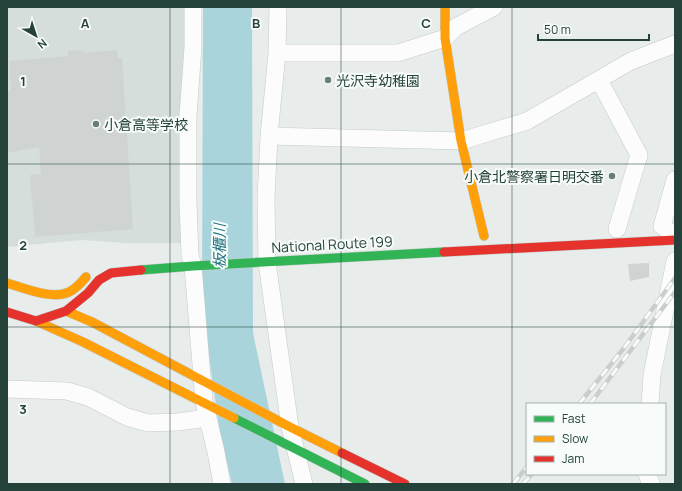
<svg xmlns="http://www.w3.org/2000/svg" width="682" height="491" font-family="Manrope,'Noto Sans JP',sans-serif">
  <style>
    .built { fill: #d6dedb }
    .water { fill: #a9d4db }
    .building { fill: #cfd4d2 }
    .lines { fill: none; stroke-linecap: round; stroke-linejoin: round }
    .street-casing { stroke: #c5cac8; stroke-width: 18 }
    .fast-casing { stroke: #c3cbc8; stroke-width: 10 }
    .slow-casing { stroke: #c3cbc8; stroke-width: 10 }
    .jam-casing { stroke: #c3cbc8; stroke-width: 10 }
    .street { stroke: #fcfcfc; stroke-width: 17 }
    .fast { stroke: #30b455; stroke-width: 9 }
    .slow { stroke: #ff9f0a; stroke-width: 9 }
    .jam { stroke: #e5322d; stroke-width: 9 }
    .rail-casing { stroke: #c9cdcc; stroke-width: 4.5 }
    .rail { stroke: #f7fbf9; stroke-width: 3; stroke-dasharray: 9; stroke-linecap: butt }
    .grid { fill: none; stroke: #24423a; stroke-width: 1; stroke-opacity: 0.55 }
    .poi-dot { fill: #697e78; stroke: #f7fbf9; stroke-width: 1.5 }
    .labels { text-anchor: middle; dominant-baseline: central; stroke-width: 4; stroke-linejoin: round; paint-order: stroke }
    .poi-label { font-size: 14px; fill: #24423a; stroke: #f7fbf9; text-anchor: start }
    .street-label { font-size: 14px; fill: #24423a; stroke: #f7fbf9 }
    .water-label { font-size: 15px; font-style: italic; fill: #1c6f80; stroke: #f7fbf9 }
    .grid-label { font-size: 13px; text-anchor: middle; font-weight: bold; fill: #24423a; stroke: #f7fbf9; stroke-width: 4; stroke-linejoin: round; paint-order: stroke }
  </style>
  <rect width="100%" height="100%" fill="#e8edeb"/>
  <path class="built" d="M 7,7 L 187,7 L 184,243 L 125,243 L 82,240 L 7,247 Z"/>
  <path class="water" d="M 203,7 L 252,7 L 253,333 L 285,484 L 232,484 L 220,434 L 202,306 Z"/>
  <path class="building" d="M 83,50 L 84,53 L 117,50 L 118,58 L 122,58 L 133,229 L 35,237 L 30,175 L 41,174 L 39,147 L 7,153 L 7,91 L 11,91 L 9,61 L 68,56 L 68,51 Z
    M 649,263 L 649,277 L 630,281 L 628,264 Z"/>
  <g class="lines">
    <g class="street-casing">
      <path id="street" d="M 193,7 L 193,47 L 188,116 L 188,202 L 190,255 L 193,266 L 204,402 L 216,452 L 222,484
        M 278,7 L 277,53 L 269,136 L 266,198 L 267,262 L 290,427 L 304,484
        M 277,53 L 398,53 L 445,38 L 456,27 L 494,7
        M 599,80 L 639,155 L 617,229
        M 269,136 L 461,141 L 527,121 L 631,61 L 675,44
        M 675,180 L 662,226 L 675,236
        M 7,389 L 67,391 L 88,397 L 127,417 L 148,423 L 178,422 L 207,418
        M 650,404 L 652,375 L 675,261
        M 647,474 L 651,484"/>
    </g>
    <g class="fast-casing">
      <path id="fast" d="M 141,270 L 193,266 L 444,252
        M 234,418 L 365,484"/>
    </g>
    <g class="slow-casing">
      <path id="slow" d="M 445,7 L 445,38 L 461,141 L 484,236
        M 7,283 C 23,288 53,300 69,292 C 76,289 81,283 86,277
        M 66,311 L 92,322 L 290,427 L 342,453
        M 36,321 L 83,342 L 234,418"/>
    </g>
    <g class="jam-casing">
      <path id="jam" d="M 444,252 L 675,240
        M 7,312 L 36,321 L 66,311 L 88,293 L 99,280 L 111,273 L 141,270
        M 342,453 L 405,484"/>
    </g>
    <use href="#street" class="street"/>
    <use href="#fast" class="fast"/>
    <use href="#slow" class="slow"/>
    <use href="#jam" class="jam"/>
    <g class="rail-casing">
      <path id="rail" d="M 579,404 L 624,348 L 675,278
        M 590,404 L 675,292
        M 513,484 L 527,467
        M 523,484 L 532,474"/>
    </g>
    <use href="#rail" class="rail"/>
  </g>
  <path class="grid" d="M 170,7 L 170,484M 341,7 L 341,484M 512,7 L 512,484M 7,164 L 675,164M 7,327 L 675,327"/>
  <g class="poi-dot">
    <circle cx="328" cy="80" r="4"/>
    <circle cx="96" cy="124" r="4"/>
    <circle cx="612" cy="176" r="4"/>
  </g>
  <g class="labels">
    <g class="poi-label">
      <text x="336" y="80">光沢寺幼稚園</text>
      <text x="104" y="124">小倉高等学校</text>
      <text x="604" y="176" text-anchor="end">小倉北警察署日明交番</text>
    </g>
    <g class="street-label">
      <text transform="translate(332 244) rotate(-3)">National Route 199</text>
    </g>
    <g class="water-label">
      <text transform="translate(219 246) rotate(-90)">板櫃川</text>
    </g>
  </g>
  <g class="grid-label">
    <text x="85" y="28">A</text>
    <text x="256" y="28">B</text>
    <text x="426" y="28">C</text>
    <text x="23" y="86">1</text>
    <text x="23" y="250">2</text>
    <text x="23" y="414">3</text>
  </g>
  <rect width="682" height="491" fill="none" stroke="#24423a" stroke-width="16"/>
  <rect x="526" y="403" width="140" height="72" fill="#f7fbf9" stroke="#a3b1ad"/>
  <rect x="534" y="416" width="20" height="6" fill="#30b455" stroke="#a3b1ad"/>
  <text x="562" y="423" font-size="12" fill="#24423a">Fast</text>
  <rect x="534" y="436" width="20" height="6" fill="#ff9f0a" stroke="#a3b1ad"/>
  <text x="562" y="443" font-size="12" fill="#24423a">Slow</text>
  <rect x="534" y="456" width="20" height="6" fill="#e5322d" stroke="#a3b1ad"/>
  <text x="562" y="463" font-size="12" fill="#24423a">Jam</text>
  <g transform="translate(36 36) rotate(141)" stroke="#f7fbf9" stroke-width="3" paint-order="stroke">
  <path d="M0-3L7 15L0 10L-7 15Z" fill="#24423a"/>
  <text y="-6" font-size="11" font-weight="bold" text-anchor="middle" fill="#24423a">N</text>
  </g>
  <path d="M538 34v6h111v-6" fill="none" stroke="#24423a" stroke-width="2"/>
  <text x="544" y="34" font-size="12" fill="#24423a" stroke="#f7fbf9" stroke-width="3" paint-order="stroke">50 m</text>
</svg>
